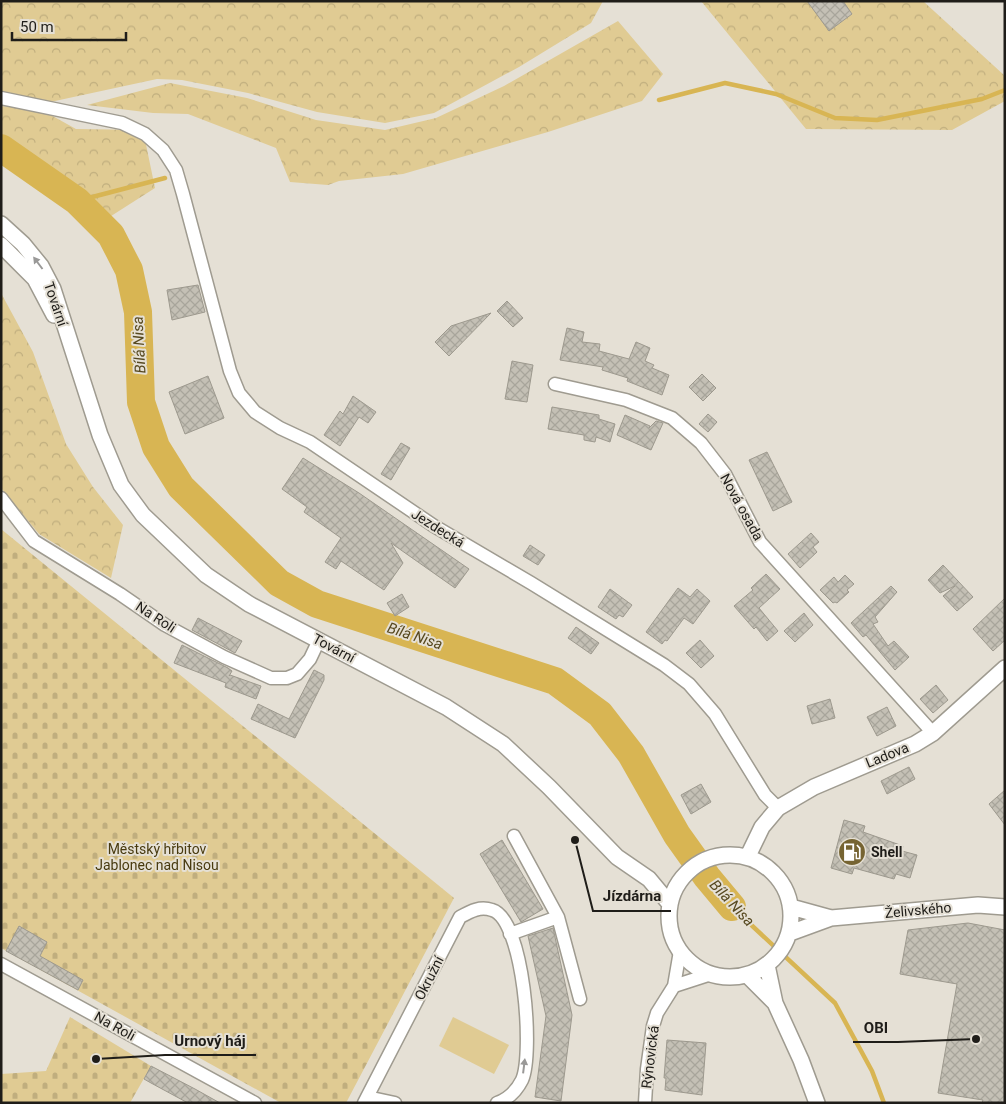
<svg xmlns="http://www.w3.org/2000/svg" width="1006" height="1104" font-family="Roboto,sans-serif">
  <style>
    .forest { fill: url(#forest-crowns) }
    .cemetery { fill: url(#cemetery-stones) }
    .garden { fill: #e0cb93 }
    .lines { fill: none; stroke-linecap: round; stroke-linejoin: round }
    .stream { stroke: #d8b553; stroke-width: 4.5 }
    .river { stroke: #d8b553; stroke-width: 28 }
    .building { fill: url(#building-cross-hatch); stroke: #9d998e }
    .minor-casing { stroke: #9f9b90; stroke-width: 15 }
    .tertiary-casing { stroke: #9f9b90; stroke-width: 18 }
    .minor { stroke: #fff; stroke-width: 12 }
    .tertiary { stroke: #fff; stroke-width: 15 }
    .oneway { fill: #9a9998 }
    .labels { text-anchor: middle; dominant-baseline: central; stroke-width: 4; stroke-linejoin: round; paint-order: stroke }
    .street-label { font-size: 14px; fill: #1f1d19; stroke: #e5e0d5 }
    .park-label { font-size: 14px; fill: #483a0f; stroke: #e5e0d5 }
    .poi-label { font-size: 14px; font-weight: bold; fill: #1f1d19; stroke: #e5e0d5; text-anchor: start }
    .water-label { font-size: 15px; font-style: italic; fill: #574920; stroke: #e5e0d5 }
    .leader { fill: none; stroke: #1f1d19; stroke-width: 2 }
    .callout-dot { fill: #1f1d19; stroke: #e5e0d5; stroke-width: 2 }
    .callout-label { font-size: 15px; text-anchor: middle; font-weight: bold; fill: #1f1d19; stroke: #e5e0d5; stroke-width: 4; stroke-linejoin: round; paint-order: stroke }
  </style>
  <defs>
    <pattern id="forest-crowns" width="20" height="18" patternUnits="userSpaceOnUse" patternTransform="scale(1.25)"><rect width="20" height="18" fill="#e0cb93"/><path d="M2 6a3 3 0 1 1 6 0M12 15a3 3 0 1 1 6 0" fill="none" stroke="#c0ae7e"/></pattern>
    <pattern id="cemetery-stones" width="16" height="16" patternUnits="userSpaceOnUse" patternTransform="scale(1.25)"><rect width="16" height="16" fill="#e0cb93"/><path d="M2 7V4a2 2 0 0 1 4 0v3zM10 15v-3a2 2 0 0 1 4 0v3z" fill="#c0ae7e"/></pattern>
    <pattern id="building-cross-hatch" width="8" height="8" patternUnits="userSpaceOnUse" patternTransform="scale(1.25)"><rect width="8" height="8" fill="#c4c0b5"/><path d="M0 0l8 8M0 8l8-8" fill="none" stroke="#a8a59b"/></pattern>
  </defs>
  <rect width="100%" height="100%" fill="#e5e0d5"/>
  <path class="forest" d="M 1,1 L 603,1 L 591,23 L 519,67 L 434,113 L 385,123 L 317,112 L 248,93 L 182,80 L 157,79 L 41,104 L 1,100 Z
    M 701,1 L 923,1 L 1005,76 L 1005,101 L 952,130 L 806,129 Z
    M 618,21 L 663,74 L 642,101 L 548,132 L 403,174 L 339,181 L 328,185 L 290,182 L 276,148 L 188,114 L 153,113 L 87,105 L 170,83 L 247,98 L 316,120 L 385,130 L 436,118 L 504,86 Z
    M 1,106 L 40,109 L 76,129 L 143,130 L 155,188 L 108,218 L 73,187 L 53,177 L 38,163 L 1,141 Z
    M 1,293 L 33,352 L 66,444 L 93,487 L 123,525 L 111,578 L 39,534 L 1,488 Z"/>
  <path class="cemetery" d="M 1,529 L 454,898 L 346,1103 L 281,1103 L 1,948 Z
    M 70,1017 L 151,1066 L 130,1103 L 1,1103 L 1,1074 L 46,1071 Z"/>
  <path class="garden" d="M 453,1017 L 509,1045 L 494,1074 L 439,1046 Z"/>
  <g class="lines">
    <path class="stream" d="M 659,100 L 725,83 L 776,94 L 835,118 L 877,120 L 982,99 L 1005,90
      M 77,201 L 165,178
      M 732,907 L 835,1003 L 872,1071 L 884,1103"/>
    <path class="river" d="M 1,148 L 77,201 L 111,235 L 129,270 L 138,312 L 141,402 L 156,447 L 181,487 L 279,583 L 317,604 L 555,681 L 600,714 L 631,754 L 677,835 L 707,877 L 732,907"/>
  </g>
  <path class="building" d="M 807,1 L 843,1 L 852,14 L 829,31 Z
    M 198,285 L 205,312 L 172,320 L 167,290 Z
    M 507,301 L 523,318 L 513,327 L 497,311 Z
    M 491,313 L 449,356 L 435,342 L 451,326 Z
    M 567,328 L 584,332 L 582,342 L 600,344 L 599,351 L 629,359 L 636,342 L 650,348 L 645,361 L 654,365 L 652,368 L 669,375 L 662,395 L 627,381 L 628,378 L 602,370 L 603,367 L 560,360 Z
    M 512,361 L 533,365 L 527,402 L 505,399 Z
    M 702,374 L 716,388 L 703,401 L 689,387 Z
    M 208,376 L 224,418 L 185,434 L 169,392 Z
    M 353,396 L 376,412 L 368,423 L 359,417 L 340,446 L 324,435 L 340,411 L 343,414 Z
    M 552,407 L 599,415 L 599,419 L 615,424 L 610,442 L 596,437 L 595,442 L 584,440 L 584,435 L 548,429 Z
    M 708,414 L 717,422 L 708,432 L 699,424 Z
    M 625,415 L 650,426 L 649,428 L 656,421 L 663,423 L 651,450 L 617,435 Z
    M 401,443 L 410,448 L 391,480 L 381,474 Z
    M 767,452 L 792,502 L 773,511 L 749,460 Z
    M 303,458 L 359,493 L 469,569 L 455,588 L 391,543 L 403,563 L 384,590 L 341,561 L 336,569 L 325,562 L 341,538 L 304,512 L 307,507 L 282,489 Z
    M 811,533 L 819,542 L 813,547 L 817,552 L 800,568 L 788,554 Z
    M 530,545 L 545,555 L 538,565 L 523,556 Z
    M 943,565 L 973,597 L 957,611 L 943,596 L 955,586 L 940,593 L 928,580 Z
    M 766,574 L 780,589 L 759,608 L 778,631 L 767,641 L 756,627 L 754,629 L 734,606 L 753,590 L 751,588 Z
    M 845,575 L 854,584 L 847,590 L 849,592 L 837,603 L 835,602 L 833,603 L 820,590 L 834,577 L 838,582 Z
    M 891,586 L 897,592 L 875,617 L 878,622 L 873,624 L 888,646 L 894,641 L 909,657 L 895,670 L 866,635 L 863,637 L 851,623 Z
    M 678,588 L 690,597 L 697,589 L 710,601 L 693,624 L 684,618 L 667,641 L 665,640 L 662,644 L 646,632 Z
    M 610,589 L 632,605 L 623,617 L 619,615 L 616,619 L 598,607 Z
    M 402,594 L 409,607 L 395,616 L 387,603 Z
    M 1005,598 L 1005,640 L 993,651 L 973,629 Z
    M 804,613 L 813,625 L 795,642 L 784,631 Z
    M 198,618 L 242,641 L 235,653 L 192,630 Z
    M 576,627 L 599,643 L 591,654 L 568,638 Z
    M 700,640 L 714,656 L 701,668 L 686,653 Z
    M 182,645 L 228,668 L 232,671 L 229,676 L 230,675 L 261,686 L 256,699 L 225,687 L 226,683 L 174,663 Z
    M 314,670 L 324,675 L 324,680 L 295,738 L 251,719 L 258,704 L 289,719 Z
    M 936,685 L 948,700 L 933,713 L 920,699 Z
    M 830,699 L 835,718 L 812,724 L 807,706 Z
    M 887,707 L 896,726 L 877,736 L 867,717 Z
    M 909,767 L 915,779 L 887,794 L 881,781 Z
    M 701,784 L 711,802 L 691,814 L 681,795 Z
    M 1005,790 L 1005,825 L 989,804 Z
    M 844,820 L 865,826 L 863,832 L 903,846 L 902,851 L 917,855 L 910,878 L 896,874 L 894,879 L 854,868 L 852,874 L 831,868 Z
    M 502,840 L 543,909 L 521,922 L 480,854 Z
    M 968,923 L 1005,930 L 1005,1103 L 982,1103 L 983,1100 L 938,1093 L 957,984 L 900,974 L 908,930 Z
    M 19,926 L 47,942 L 40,956 L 83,980 L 78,990 L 6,951 Z
    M 553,928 L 572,1015 L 561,1101 L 535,1097 L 546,1016 L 528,936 Z
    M 667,1040 L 706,1043 L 702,1095 L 665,1090 L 666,1078 L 664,1078 Z
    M 151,1066 L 195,1089 L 220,1103 L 188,1103 L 151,1083 L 144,1079 Z"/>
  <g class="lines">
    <g class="minor-casing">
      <path id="minor" d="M 1,98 L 122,123 L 145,134 L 163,150 L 176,170 L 183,194 L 230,371 L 239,393 L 255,412 L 280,428 L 310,442 L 434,526 L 531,583 L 664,665 L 689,684 L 715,714 L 765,795 L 778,808
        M 555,384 L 626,400 L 672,418 L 701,443 L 725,474 L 760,542 L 933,733
        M 1,498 L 34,541 L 120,594 L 165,625 L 224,657 L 271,678 L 287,678 L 297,674 L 310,659 L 319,640
        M 514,836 L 558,917 L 580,999
        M 510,934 L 558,917
        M 1,964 L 255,1103
        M 674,986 L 711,974
        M 367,1097 L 395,1103
        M 364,1103 L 460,917 C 471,911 480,906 492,910 C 524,919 534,1053 522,1080 C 517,1090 508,1099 497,1103
        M 645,1103 L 647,1069 L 653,1026 L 657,1013 L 674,986 L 680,951"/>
    </g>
    <g class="tertiary-casing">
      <path id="tertiary" d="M 1,224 L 23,244 L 41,266 L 53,289 L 100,435 L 121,485 L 143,515 L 206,575 L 249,604 L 446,707 L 503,744 L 549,787 L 617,857 L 649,879 L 669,903
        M 1,245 L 35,279 L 54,315
        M669 916a61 61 0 1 1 122 0a61 61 0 1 1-122 0Z
        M 748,856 L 762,827 L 778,808 L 814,787 L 915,744 L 933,733 L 1005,668
        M 791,907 L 831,918
        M 790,933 L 831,918 L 978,905 L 1005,907
        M 767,965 L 775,1003 L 801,1060 L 817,1103
        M 747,975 L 775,1003"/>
    </g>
    <use href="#minor" class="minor"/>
    <use href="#tertiary" class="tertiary"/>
  </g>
  <defs><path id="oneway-solid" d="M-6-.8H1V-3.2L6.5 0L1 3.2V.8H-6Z" transform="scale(1.25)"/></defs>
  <g class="oneway">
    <use href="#oneway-solid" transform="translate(38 263) rotate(-127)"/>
    <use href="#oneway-solid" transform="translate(524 1066) rotate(-83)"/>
  </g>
  <defs>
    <g id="fuel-disc" transform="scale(1.4375)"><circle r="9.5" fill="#766432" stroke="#e5e0d5"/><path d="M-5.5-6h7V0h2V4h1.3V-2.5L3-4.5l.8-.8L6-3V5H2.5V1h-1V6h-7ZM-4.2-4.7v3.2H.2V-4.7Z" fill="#fff"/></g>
  </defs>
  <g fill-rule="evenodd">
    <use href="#fuel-disc" x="852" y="852"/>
  </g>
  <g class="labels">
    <g class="street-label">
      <text transform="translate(56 304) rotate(71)">Tovární</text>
      <text transform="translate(742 507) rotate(61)">Nová osada</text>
      <text transform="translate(438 528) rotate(32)">Jezdecká</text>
      <text transform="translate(156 617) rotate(33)">Na Roli</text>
      <text transform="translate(334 648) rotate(28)">Tovární</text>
      <text transform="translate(887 755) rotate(-22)">Ladova</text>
      <text transform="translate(918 910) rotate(-5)">Želivského</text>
      <text transform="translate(429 978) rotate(-63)">Okružní</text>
      <text transform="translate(115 1026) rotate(29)">Na Roli</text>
      <text transform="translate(650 1057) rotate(-83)">Rýnovická</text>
    </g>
    <g class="park-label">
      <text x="157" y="849">Městský hřbitov<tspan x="157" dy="16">Jablonec nad Nisou</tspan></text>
    </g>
    <g class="poi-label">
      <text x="871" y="852">Shell</text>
    </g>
    <g class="water-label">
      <text transform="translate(139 345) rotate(-93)">Bílá Nisa</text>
      <text transform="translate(415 636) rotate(18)">Bílá Nisa</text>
      <text transform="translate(732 903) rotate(47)">Bílá Nisa</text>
    </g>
  </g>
  <path class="leader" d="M575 840L593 911H671M976 1039L898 1042H853M96 1059L165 1055H256"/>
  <g class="callout-dot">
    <circle cx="575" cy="840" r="5"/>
    <circle cx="976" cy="1039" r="5"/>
    <circle cx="96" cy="1059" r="5"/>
  </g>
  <g class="callout-label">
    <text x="632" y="901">Jízdárna</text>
    <text x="876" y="1033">OBI</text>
    <text x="210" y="1046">Urnový háj</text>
  </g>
  <rect width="1006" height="1104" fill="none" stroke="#1f1d19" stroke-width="5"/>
  <path d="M12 32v8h114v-8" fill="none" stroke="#1f1d19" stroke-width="2.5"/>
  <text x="20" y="32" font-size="15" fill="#1f1d19" stroke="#e5e0d5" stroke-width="4" paint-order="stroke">50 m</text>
</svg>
